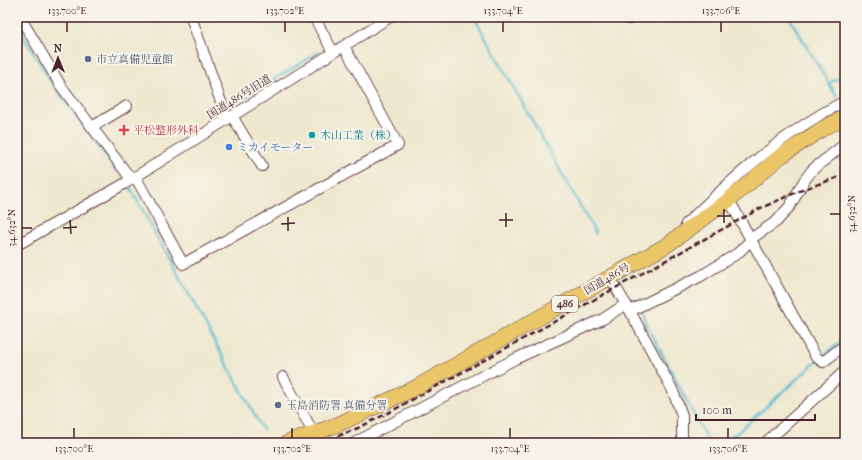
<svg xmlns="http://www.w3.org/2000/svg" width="862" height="460" font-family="'IM FELL French Canon','Noto Serif JP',serif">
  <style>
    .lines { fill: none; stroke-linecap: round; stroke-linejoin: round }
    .stream { stroke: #53bbd0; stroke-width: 2.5 }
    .minor-casing { stroke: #633d44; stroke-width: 12 }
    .highway-casing { stroke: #633d44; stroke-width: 16 }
    .minor { stroke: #fff; stroke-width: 10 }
    .highway { stroke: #eac669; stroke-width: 15 }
    .rail { stroke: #4a1f2b; stroke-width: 2.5; stroke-dasharray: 6 3; stroke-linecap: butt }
    .highway-bridge-casing { stroke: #633d44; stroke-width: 16; stroke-linecap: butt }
    .highway-bridge { stroke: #eac669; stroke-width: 15 }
    .ticks { fill: none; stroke: #4a1f2b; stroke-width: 1.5 }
    .service-dot { fill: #5c6f8a; stroke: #f7f3e8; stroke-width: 1.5 }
    .health-dot { fill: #e0444e; stroke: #f7f3e8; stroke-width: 1.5 }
    .culture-dot { fill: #0f9aa8; stroke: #f7f3e8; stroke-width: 1.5 }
    .shop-dot { fill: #3f7fe0; stroke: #f7f3e8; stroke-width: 1.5 }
    .labels { text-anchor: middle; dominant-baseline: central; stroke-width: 4; stroke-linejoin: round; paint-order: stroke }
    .shield { fill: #f7f3e8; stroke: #7e5f64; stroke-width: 1 }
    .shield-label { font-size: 10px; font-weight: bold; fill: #4a1f2b }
    .service-label { font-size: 11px; fill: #4e5e75; stroke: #f7f3e8; text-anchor: start }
    .street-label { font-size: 11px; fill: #4a1f2b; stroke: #f7f3e8 }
    .health-label { font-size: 11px; fill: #be3a42; stroke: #f7f3e8; text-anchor: start }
    .culture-label { font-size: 11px; fill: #0d838f; stroke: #f7f3e8; text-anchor: start }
    .shop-label { font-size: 11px; fill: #366cbe; stroke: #f7f3e8; text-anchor: start }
    .neatline { fill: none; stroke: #4a1f2b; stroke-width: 1.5 }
    .ticks-label { font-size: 10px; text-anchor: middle; fill: #4a1f2b }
  </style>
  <rect width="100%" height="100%" fill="#f7f3e8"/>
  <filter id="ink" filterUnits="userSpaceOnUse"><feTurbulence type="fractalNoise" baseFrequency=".025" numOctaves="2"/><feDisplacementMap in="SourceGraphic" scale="8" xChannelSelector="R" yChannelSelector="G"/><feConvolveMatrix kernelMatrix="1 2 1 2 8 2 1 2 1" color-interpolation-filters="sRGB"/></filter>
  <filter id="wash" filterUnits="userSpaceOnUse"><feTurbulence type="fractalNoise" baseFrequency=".012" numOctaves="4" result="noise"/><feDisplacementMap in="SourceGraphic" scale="16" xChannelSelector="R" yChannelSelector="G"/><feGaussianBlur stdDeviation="0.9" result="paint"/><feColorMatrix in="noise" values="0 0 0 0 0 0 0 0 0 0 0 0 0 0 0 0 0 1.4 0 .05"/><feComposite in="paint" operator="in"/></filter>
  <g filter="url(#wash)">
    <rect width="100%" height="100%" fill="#efe8cf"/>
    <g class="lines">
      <path class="stream" d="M 474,17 L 596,234
        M 789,17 L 837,97
        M 17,26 L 50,80 L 117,171
        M 829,83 L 845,75
        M 227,108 L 319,52
        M 130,187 L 263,430
        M 641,309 L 648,328 L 709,443
        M 823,356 L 845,338
        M 717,443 L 734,434
        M 726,443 L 818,360"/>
    </g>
  </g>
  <g filter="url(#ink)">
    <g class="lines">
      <g class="minor-casing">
        <path id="minor" d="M 20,17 L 61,86 L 131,179
          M 191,17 L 227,119
          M 314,17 L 333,52
          M 628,17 L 629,19 L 633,17
          M 232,116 L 262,166
          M 92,127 L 127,106
          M 135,176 L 183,264 L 398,145 L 344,46
          M 729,200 L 816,357 L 823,362 L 845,345
          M 686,224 C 734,177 784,132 845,101
          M 17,245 L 124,184 L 390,17
          M 610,278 L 630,311 L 672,389 L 682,415 L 682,443
          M 630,311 L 701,276 L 738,253 L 755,236 L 777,221 L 790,206 L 804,181 L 812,170 L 845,144
          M 283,377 L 314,434
          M 354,443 L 515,359 L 603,319 L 626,304
          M 765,443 L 845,371"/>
      </g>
      <g class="highway-casing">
        <path id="highway" d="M 287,443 L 339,424 L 417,387 L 667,245 L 729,200 L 781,156 L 822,129"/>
      </g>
      <use href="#minor" class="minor"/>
      <use href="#highway" class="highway"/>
      <path class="rail" d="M 321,443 L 358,428 L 388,413 L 761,208 L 804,189 L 845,175"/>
      <g class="highway-bridge-casing">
        <path id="highway-bridge" d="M 822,129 L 845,117"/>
      </g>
      <use href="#highway-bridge" class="highway-bridge"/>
    </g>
  </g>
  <path class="ticks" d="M 67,22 L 67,32M 285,22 L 285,32M 503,22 L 503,32M 721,22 L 721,32M 724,209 L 724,223M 506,213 L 506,227M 830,214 L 840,214M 717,216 L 731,216M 288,217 L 288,231M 70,220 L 71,234M 499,220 L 513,220M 281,224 L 295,223M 22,228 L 32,228M 63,228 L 77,227M 74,428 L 74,438M 292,428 L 292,438M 510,428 L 510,438M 728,428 L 728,438"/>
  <g class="service-dot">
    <circle cx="88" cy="59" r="4"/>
    <circle cx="278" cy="405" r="4"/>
  </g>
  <path class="health-dot" d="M122 124h4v4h4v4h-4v4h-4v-4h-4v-4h4z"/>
  <circle class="culture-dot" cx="312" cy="135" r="4"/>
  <circle class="shop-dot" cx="229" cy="147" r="4"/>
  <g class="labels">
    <rect class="shield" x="552" y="296" width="26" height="16" rx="3"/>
    <g class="shield-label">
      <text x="565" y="304">486</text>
    </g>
    <g class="service-label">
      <text x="96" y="59">市立真備児童館</text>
      <text x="286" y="405">玉島消防署 真備分署</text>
    </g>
    <g class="street-label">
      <text transform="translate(239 97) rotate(-32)">国道486号旧道</text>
      <text transform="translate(607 279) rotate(-30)">国道486号</text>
    </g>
    <g class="health-label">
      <text x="133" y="130">平松整形外科</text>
    </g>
    <g class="culture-label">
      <text x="320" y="135">木山工業（株）</text>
    </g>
    <g class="shop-label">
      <text x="237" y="147">ミカイモーター</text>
    </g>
  </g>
  <rect width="862" height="460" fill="none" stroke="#f7f3e8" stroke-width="44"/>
  <g transform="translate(58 58) rotate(359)" stroke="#f7f3e8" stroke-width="3" paint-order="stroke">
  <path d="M0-3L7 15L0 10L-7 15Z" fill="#4a1f2b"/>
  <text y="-6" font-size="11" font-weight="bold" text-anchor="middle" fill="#4a1f2b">N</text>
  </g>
  <path d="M696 414v6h119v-6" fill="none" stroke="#4a1f2b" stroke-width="2"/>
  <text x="702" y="414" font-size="12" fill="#4a1f2b" stroke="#f7f3e8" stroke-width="3" paint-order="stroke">100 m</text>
  <rect x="22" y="22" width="818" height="416" class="neatline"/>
  <g class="ticks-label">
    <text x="67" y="14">133.700°E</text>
    <text x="285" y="14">133.702°E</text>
    <text x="503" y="14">133.704°E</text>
    <text x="721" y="14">133.706°E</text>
    <text transform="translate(851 214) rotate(-90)" y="4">34.632°N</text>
    <text transform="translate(11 228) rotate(-90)" y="4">34.632°N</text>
    <text x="74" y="452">133.700°E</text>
    <text x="292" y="452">133.702°E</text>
    <text x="510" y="452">133.704°E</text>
    <text x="728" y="452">133.706°E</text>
  </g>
</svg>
